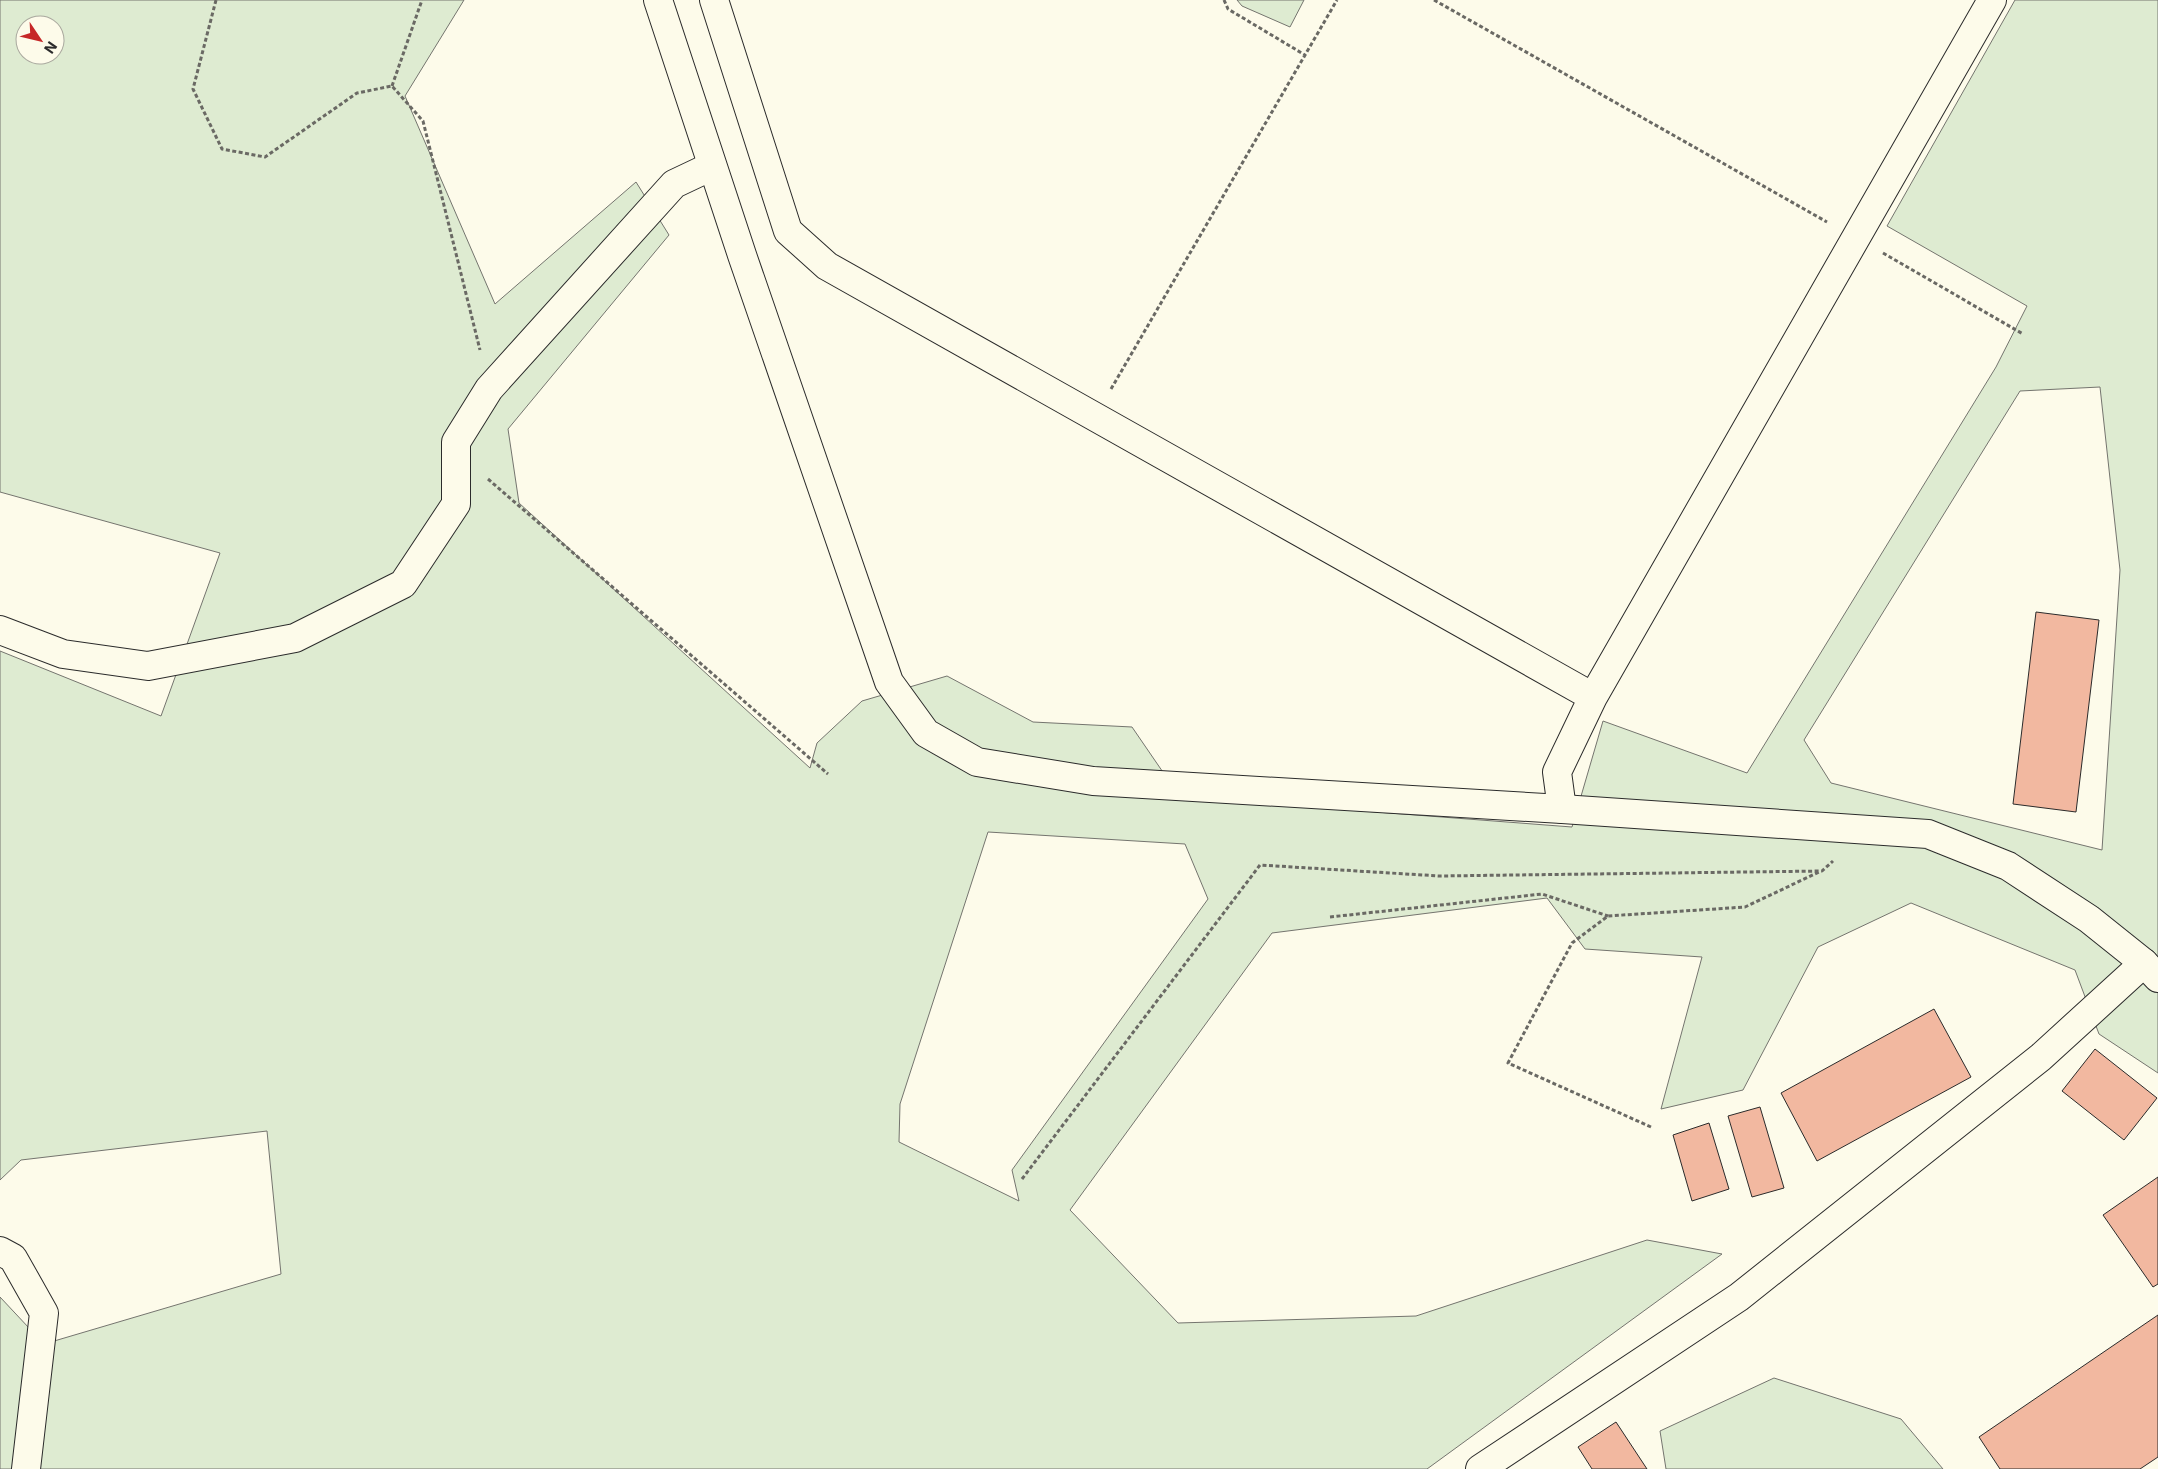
<svg xmlns="http://www.w3.org/2000/svg" width="2158" height="1469" font-family="Inter,sans-serif">
  <style>
    .green { fill: #deebd1; stroke: #74746e; fill-rule: evenodd }
    .building { fill: #f2b8a0; stroke: #2b2b2b }
    .lines { fill: none; stroke-linecap: round; stroke-linejoin: round }
    .minor-casing { stroke: #2b2b2b; stroke-width: 30 }
    .tertiary-casing { stroke: #2b2b2b; stroke-width: 30 }
    .path { stroke: #6a6964; stroke-width: 3; stroke-dasharray: 4 2.5; stroke-linecap: butt }
    .minor { stroke: #fdfbea; stroke-width: 28 }
    .tertiary { stroke: #fdfbea; stroke-width: 28 }
  </style>
  <rect width="100%" height="100%" fill="#fdfbea"/>
  <path class="green" d="M 0,0 L 464,0 L 405,96 L 495,304 L 636,182 L 669,235 L 508,429 L 519,503 L 810,768 L 817,743 L 862,701 L 947,676 L 1033,722 L 1132,727 L 1180,797 L 1572,827 L 1603,721 L 1747,773 L 1996,367 L 2027,306 L 1887,226 L 2015,0 L 2158,0 L 2158,1073 L 2099,1034 L 2075,970 L 1911,903 L 1818,947 L 1743,1090 L 1661,1109 L 1702,957 L 1585,949 L 1547,898 L 1272,933 L 1070,1210 L 1178,1323 L 1416,1316 L 1647,1240 L 1722,1254 L 1427,1469 L 0,1469 L 0,1297 L 44,1344 L 281,1274 L 267,1131 L 21,1160 L 0,1180 L 0,651 L 161,716 L 220,553 L 0,492 ZM 25,25 L 55,25 L 55,55 L 25,55 ZM 2100,387 L 2120,570 L 2102,850 L 1831,783 L 1804,740 L 2020,391 ZM 988,832 L 1185,844 L 1208,899 L 1012,1170 L 1019,1201 L 899,1142 L 900,1104 Z
    M 1237,0 L 1304,0 L 1290,27 L 1242,6 Z
    M 1774,1378 L 1901,1419 L 1943,1469 L 1666,1469 L 1660,1431 Z"/>
  <path class="building" d="M 2036,612 L 2099,620 L 2076,812 L 2013,804 Z
    M 1934,1009 L 1971,1077 L 1817,1161 L 1781,1093 Z
    M 2095,1049 L 2157,1098 L 2124,1140 L 2062,1091 Z
    M 1760,1107 L 1784,1188 L 1752,1197 L 1728,1116 Z
    M 1709,1123 L 1729,1189 L 1692,1201 L 1673,1135 Z
    M 2158,1177 L 2158,1284 L 2153,1287 L 2103,1215 Z
    M 2158,1315 L 2158,1457 L 2140,1469 L 2000,1469 L 1979,1437 Z
    M 1616,1422 L 1647,1469 L 1592,1469 L 1578,1447 Z"/>
  <g class="lines">
    <g class="minor-casing">
      <path id="minor" d="M 714,0 L 788,231 L 827,266 L 1593,697
        M 0,630 L 63,654 L 148,666 L 295,638 L 403,584 L 456,504 L 456,442 L 489,389 L 674,184 L 712,166
        M 1562,809 L 1557,772 L 1593,697 L 1992,0
        M 0,1251 L 13,1258 L 44,1313 L 26,1469
        M 1480,1469 L 1739,1297 L 2041,1057 L 2144,963"/>
    </g>
    <g class="tertiary-casing">
      <path id="tertiary" d="M 658,0 L 742,255 L 889,682 L 926,733 L 977,762 L 1093,781 L 1562,809 L 1928,834 L 2008,866 L 2089,919 L 2144,963 L 2158,978"/>
    </g>
    <path class="path" d="M 216,0 L 193,89 L 222,149 L 265,157 L 357,93 L 392,86 L 423,121 L 480,350
      M 1224,0 L 1228,9 L 1305,55
      M 1434,0 L 1827,222
      M 392,86 L 422,0
      M 1883,253 L 2023,334
      M 1111,389 L 1337,0
      M 488,479 L 828,774
      M 1330,917 L 1542,894 L 1608,916
      M 1651,1127 L 1508,1063 L 1572,943 L 1608,916 L 1745,907 L 1819,872
      M 1022,1179 L 1260,865 L 1439,876 L 1822,871 L 1833,861"/>
    <use href="#minor" class="minor"/>
    <use href="#tertiary" class="tertiary"/>
  </g>
  <g transform="translate(40 40) rotate(125)"><circle r="24" fill="#fdfbea" stroke="#a9a89e"/>
  <path d="M0-4L9 19L0 12L-9 19Z" fill="#c62828"/>
  <text y="-8" font-size="14" font-weight="bold" text-anchor="middle" fill="#2b2b2b">N</text>
  </g>
</svg>
